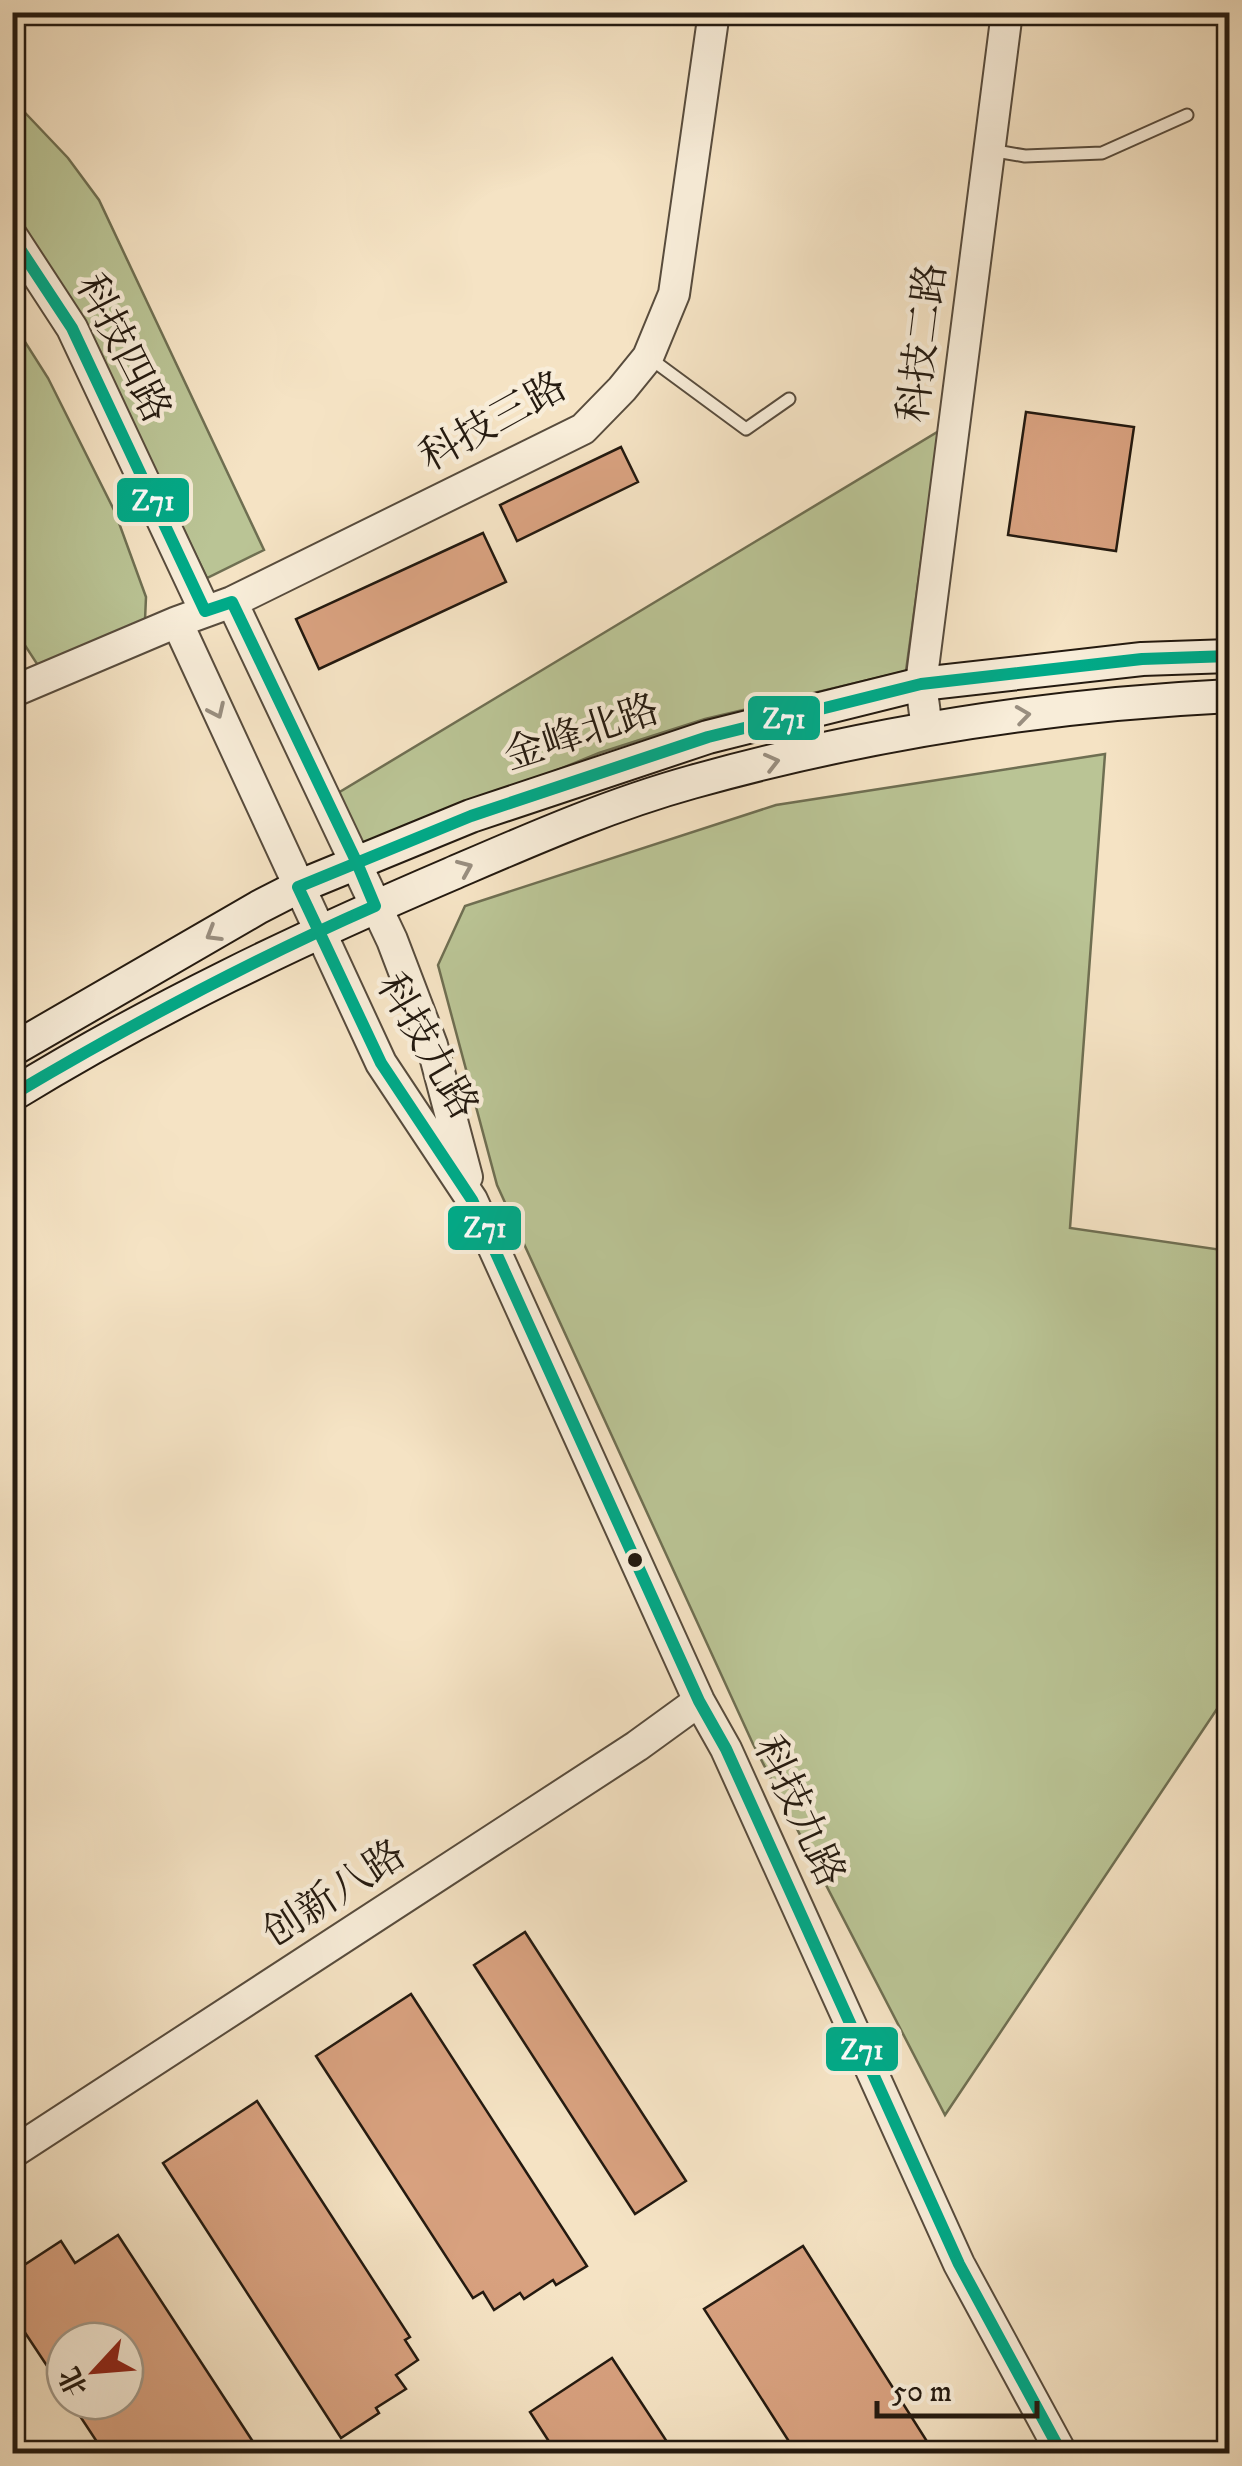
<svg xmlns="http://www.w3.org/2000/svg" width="1242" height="2466" font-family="'IM FELL DW Pica','Noto Serif SC',serif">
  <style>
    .green { fill: #bac495; stroke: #6f6f52; stroke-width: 2.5 }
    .building { fill: #d8a17f; stroke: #241a10; stroke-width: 2.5 }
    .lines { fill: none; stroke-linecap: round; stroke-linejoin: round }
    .service-casing { stroke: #584c3d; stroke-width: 15 }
    .tertiary-casing { stroke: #584c3d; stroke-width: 34 }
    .secondary-casing { stroke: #241a10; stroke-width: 36 }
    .service { stroke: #f8edd9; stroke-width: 11 }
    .tertiary { stroke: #f8edd9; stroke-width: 30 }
    .secondary { stroke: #f8edd9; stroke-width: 32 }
    .bus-1-casing { stroke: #f8edd9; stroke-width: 20 }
    .bus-1 { stroke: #0a8; stroke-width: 12 }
    .oneway { stroke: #998e7f }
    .bus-dot { fill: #241a10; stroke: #f8edd9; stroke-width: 4 }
    .labels { text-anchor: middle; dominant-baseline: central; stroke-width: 9; stroke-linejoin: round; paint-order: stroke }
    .street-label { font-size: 40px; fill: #241a10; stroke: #f8edd9 }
    .line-badge { stroke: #f8edd9; stroke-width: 4 }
    .badge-label { font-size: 28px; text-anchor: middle; font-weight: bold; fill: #fff }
  </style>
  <rect width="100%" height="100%" fill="#f5e3c4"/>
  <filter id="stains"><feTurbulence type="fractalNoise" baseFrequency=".002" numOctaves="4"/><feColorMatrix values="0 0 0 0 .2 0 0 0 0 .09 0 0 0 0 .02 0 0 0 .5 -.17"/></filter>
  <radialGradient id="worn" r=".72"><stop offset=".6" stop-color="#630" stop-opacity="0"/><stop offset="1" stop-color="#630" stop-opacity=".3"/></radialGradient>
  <path class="green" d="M 12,99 L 68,158 L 99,200 L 264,550 L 207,578 L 83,322 L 13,213 Z
    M 13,323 L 48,378 L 115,512 L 146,597 L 145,620 L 39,667 L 13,627 Z
    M 939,431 L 906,671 L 705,719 L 599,753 L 364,849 L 338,793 Z
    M 1105,754 L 1070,1228 L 1229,1251 L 1229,1691 L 945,2115 L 753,1744 L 497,1185 L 438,965 L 465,906 L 776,805 Z"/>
  <path class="building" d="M 1026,412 L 1134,427 L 1116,551 L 1008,535 Z
    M 621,447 L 638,482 L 517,541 L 500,505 Z
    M 483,533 L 506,582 L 319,669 L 296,619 Z
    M 525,1932 L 686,2181 L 635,2214 L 474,1965 Z
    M 411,1994 L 587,2266 L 556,2285 L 553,2280 L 524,2299 L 520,2293 L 494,2310 L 483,2292 L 473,2298 L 316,2056 Z
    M 257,2101 L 410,2337 L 405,2340 L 418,2360 L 396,2375 L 406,2389 L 376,2408 L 379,2413 L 341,2438 L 163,2163 Z
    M 118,2235 L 261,2454 L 105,2454 L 70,2401 L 125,2401 L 125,2341 L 65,2341 L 65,2393 L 12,2313 L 12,2273 L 61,2241 L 75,2263 Z
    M 803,2246 L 935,2454 L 797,2454 L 704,2309 Z
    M 612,2358 L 675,2454 L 557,2454 L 530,2412 Z"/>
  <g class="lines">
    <g class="service-casing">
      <path id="service" d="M 990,150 L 1025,156 L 1102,153 L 1187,115
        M 651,359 L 746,429 L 789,399"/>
    </g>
    <g class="tertiary-casing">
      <path id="tertiary" d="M 12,236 L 72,328 L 205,611
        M 232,602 L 392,940 L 432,1045 L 467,1177
        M 177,622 L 381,1063 L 472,1200 L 699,1701 L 726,1749 L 959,2264 L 1062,2454
        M 12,692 L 177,622 L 232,602 L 583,429 L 622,389 L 648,357 L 674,294 L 714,12
        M 927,729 L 921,684 L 1007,12
        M 12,2153 L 637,1746 L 699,1701"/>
    </g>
    <g class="secondary-casing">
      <path id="secondary" d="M 12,1050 L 259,907 L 298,887 L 471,816 L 708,737 L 921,684 L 1142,659 L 1230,656
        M 12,1095 C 154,1008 299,939 451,874 C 530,840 609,805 692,782 C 867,733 1048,705 1230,696"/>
    </g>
    <use href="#service" class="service"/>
    <use href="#tertiary" class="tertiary"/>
    <use href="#secondary" class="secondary"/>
    <g class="bus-1-casing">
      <path id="bus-1" d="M 12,237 L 72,328 L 205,611 L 232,602 L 357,863 L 375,906 C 250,961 130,1025 12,1095
        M 1062,2454 L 959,2264 L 726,1749 L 699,1701 L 472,1200 L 381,1063 L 298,887 L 471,816 L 708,737 L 921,684 L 1142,659 L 1230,656"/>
    </g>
    <use href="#bus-1" class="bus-1"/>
  </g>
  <defs><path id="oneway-chevron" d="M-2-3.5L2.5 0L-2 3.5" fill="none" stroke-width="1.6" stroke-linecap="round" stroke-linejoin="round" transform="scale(2.5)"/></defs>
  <g class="oneway">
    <use href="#oneway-chevron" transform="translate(217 711) rotate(65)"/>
    <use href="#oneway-chevron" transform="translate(1023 715) rotate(-8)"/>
    <use href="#oneway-chevron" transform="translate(772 762) rotate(-14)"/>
    <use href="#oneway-chevron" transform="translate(465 868) rotate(-23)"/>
    <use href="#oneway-chevron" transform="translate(213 934) rotate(149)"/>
  </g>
  <circle class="bus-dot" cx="635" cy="1560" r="9"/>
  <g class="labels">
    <g class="street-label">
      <text transform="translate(924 343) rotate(-83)">科技二路</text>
      <text transform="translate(122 349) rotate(63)">科技四路</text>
      <text transform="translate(494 423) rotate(-29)">科技三路</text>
      <text transform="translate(582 734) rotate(-18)">金峰北路</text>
      <text transform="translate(426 1047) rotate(60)">科技九路</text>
      <text transform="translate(798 1812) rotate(65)">科技九路</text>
      <text transform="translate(335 1895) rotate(-33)">创新八路</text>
    </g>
  </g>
  <g class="line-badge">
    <rect x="115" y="476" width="76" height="48" rx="10" fill="#0a8"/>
    <rect x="746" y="694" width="76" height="48" rx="10" fill="#0a8"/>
    <rect x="446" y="1204" width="77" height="48" rx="10" fill="#0a8"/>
    <rect x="824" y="2025" width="76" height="48" rx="10" fill="#0a8"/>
  </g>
  <g class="badge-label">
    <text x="153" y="510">Z71</text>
    <text x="784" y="728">Z71</text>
    <text x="485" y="1237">Z71</text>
    <text x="862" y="2059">Z71</text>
  </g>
  <rect width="1242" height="2466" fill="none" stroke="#f5e3c4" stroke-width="50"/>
  <rect x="15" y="15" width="1212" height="2436" fill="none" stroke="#241a10" stroke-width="5"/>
  <rect x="25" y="25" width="1192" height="2416" fill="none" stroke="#241a10" stroke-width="2.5"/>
  <g transform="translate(95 2371) rotate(244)"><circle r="48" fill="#f8edd9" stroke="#a39989" stroke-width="2.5"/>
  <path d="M0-8L18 38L0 25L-18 38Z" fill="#8f2418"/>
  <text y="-15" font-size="28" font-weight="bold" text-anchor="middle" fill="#241a10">北</text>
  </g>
  <path d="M877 2401v15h160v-15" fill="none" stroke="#241a10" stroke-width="5"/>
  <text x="892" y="2401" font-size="30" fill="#241a10" stroke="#f8edd9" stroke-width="8" paint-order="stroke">50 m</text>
  <rect width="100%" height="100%" filter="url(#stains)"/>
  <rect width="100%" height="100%" fill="url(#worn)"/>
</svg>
